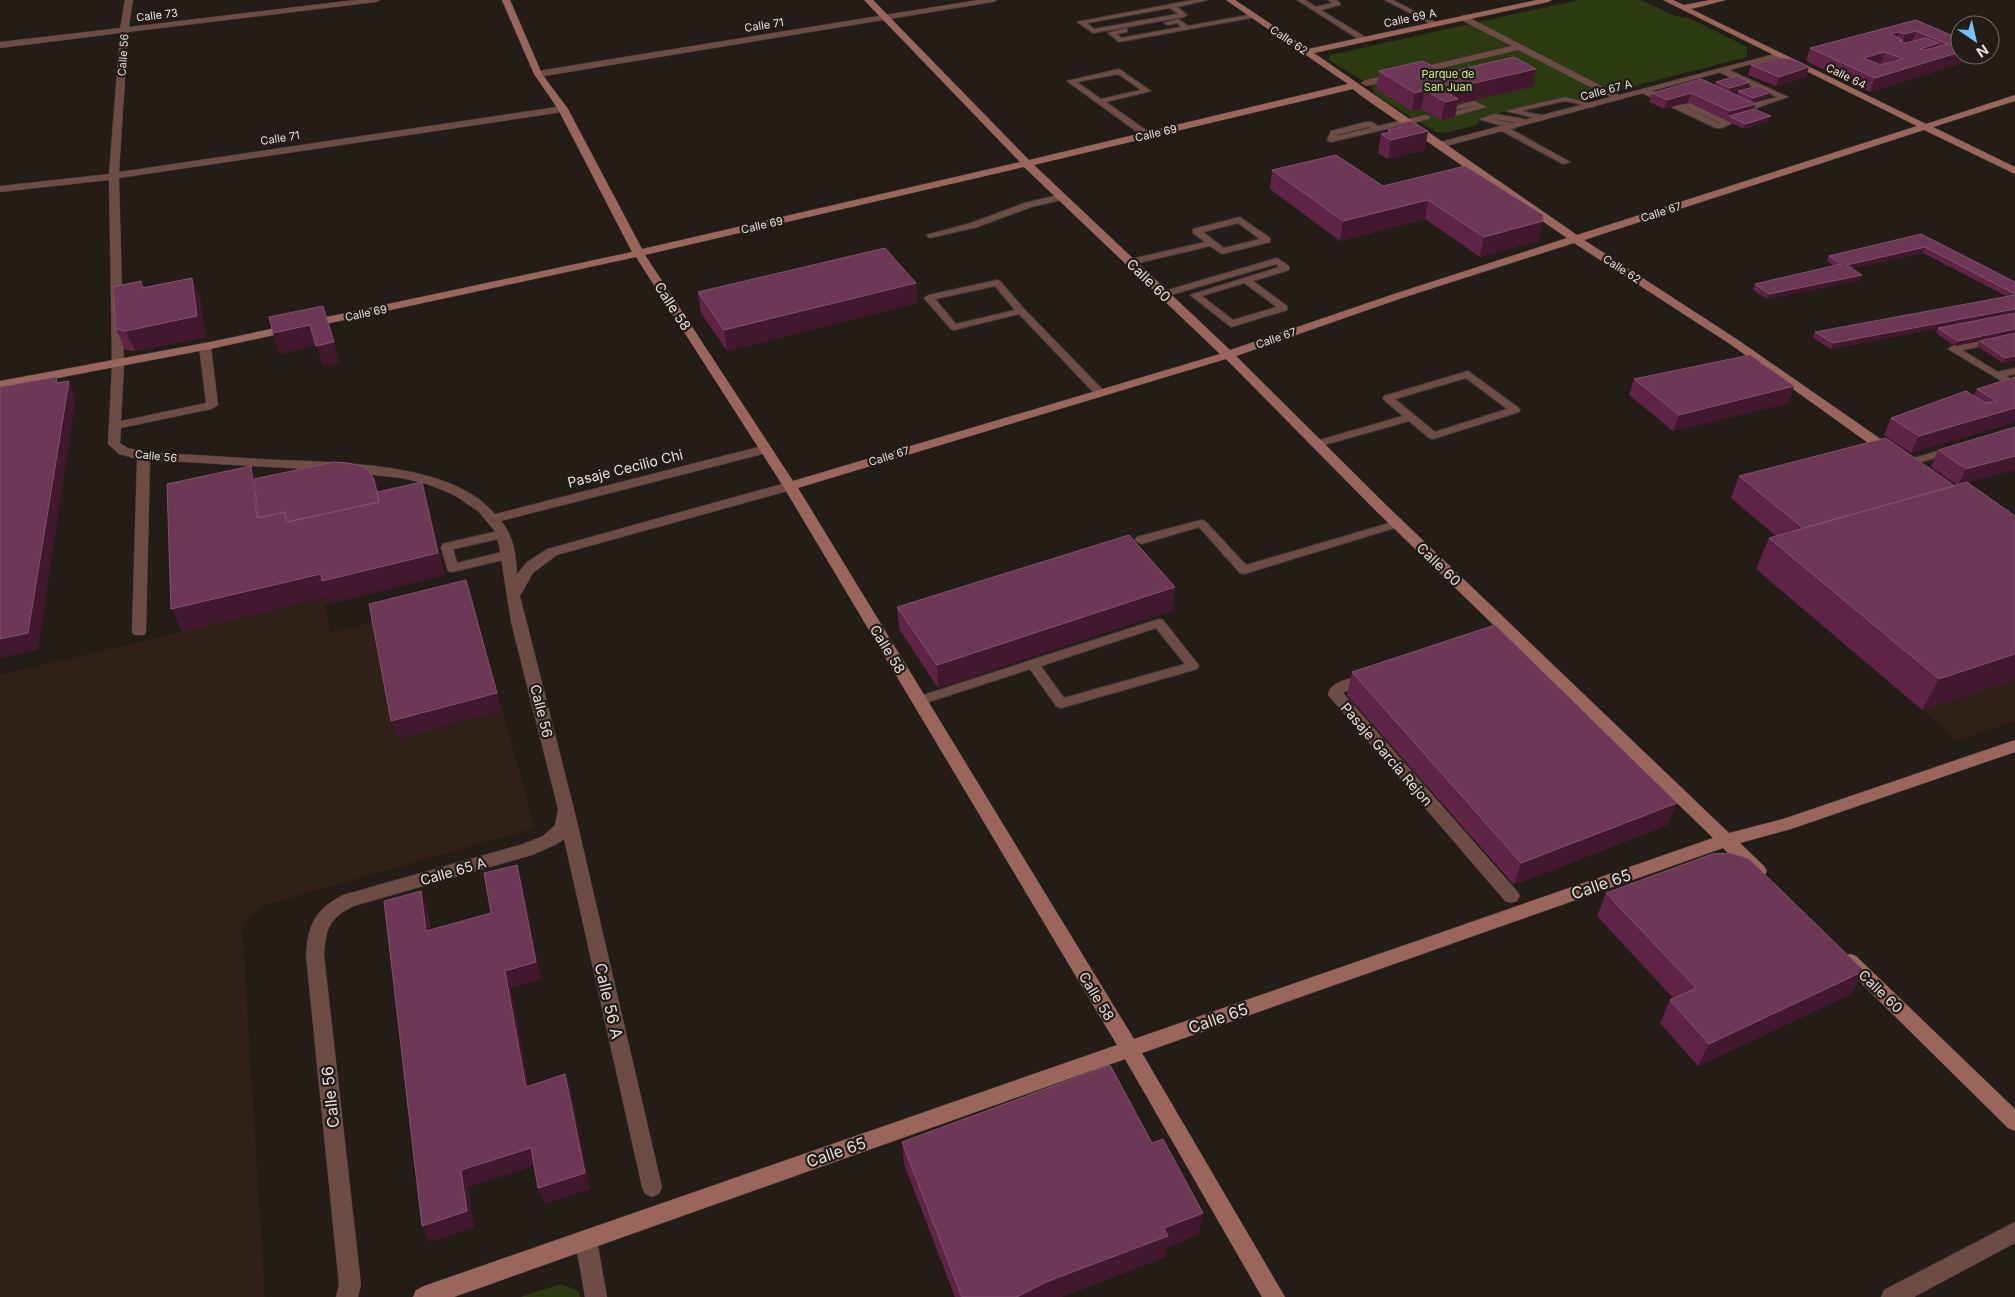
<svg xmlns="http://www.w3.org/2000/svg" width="2015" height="1297" font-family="Inter,sans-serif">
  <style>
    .built { fill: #2f2118 }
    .green { fill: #2b3a10 }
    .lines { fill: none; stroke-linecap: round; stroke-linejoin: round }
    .lane-casing { stroke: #3f3732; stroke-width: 2 }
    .street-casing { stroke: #3f3732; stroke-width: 1 }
    .secondary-casing { stroke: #3f3732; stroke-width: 1 }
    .lane { fill: #6d4c46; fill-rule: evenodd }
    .street { fill: #6d4c46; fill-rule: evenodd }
    .secondary { fill: #9a665c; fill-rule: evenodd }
    .wall { fill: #5f2346 }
    .shaded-wall { fill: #41182d }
    .building { fill: #6d3756; stroke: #80526b; fill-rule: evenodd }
    .labels { text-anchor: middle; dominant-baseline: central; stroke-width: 4.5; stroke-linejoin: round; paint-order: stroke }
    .far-street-label { font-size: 11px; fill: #e5dfdb; stroke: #241c17 }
    .far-park-label { font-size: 11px; fill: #caf08c; stroke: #241c17 }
    .street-label { font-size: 14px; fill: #e5dfdb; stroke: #241c17 }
    .near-street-label { font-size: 16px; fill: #e5dfdb; stroke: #241c17 }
  </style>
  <rect width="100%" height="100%" fill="#241c17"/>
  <path class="built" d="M 378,492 L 428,504 L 445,575 L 325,605 L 330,633 L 471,597 L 535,828 L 262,906 L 242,924 L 265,1297 L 0,1297 L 0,675 L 181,632 L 177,506 Z
    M 2015,679 L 2015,721 L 1957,741 L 1922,710 Z"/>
  <path class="green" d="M 1578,0 L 1641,0 L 1675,16 L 1689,18 L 1747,47 L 1747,57 L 1580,100 L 1565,97 L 1481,117 L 1477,125 L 1445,133 L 1436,132 L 1375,95 L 1371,86 L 1329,60 L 1330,55 Z
    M 561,1284 L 579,1291 L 580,1297 L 520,1297 Z"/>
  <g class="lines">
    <g class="lane-casing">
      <path id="lane" d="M 1193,0 L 1207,0 L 1177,7 L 1186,14 L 1187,15 L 1184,17 L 1093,33 L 1077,22 ZM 1170,8 L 1178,14 L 1094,29 L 1087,23 Z
        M 1297,0 L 1305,0 L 1316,7 L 1332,3 L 1328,0 L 1336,0 L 1340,3 L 1340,5 L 1321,10 L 1370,40 L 1363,42 Z
        M 1385,0 L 1393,0 L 1439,24 L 1433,25 Z
        M 1254,14 L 1256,15 L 1256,17 L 1119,42 L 1108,33 L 1127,28 L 1127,32 L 1117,34 L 1121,38 L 1181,27 L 1177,23 L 1168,25 L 1164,23 L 1178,19 L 1188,26 Z
        M 1119,69 L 1151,91 L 1106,102 L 1150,133 L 1150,137 L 1144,137 L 1067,81 ZM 1118,74 L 1141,90 L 1101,99 L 1077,82 Z
        M 1721,69 L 1727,69 L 1788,97 L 1753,109 L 1747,109 L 1737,103 L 1741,101 L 1751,104 L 1777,97 L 1721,73 Z
        M 1642,89 L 1648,89 L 1680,105 L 1691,103 L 1732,123 L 1722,128 L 1716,128 L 1642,93 ZM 1687,108 L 1721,123 L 1719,123 Z
        M 1565,97 L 1597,105 L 1593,107 L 1565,101 L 1521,111 L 1546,116 L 1547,118 L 1543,120 L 1506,111 Z
        M 1474,101 L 1486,107 L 1455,116 L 1444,109 ZM 1473,106 L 1475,106 L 1456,111 L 1454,110 Z
        M 1495,114 L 1524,119 L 1525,121 L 1521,123 L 1493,119 L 1516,124 L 1516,128 L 1507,127 L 1570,162 L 1563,164 L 1500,130 L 1499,128 L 1502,126 L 1479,119 Z
        M 1426,115 L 1430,117 L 1429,119 L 1331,142 L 1327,140 L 1331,131 L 1366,122 L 1372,122 L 1378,126 ZM 1368,127 L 1370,128 L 1337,136 L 1337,135 Z
        M 1062,194 L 1066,197 L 1065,199 L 1031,207 L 977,227 L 930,238 L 926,235 L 971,223 L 1025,203 Z
        M 1240,217 L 1270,238 L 1270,242 L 1222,254 L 1210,246 L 1130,265 L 1125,262 L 1127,260 L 1205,242 L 1193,233 L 1193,229 ZM 1238,223 L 1260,239 L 1224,248 L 1203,232 Z
        M 1277,258 L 1289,266 L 1289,270 L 1253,281 L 1287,306 L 1287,310 L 1231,327 L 1190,295 L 1279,267 L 1276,264 L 1167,296 L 1164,297 L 1159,294 L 1161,292 ZM 1244,283 L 1277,307 L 1233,320 L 1202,296 Z
        M 997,280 L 1000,281 L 1024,309 L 1104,391 L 1105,393 L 1104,395 L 1096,395 L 1019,314 L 954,330 L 951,329 L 924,298 L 929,295 ZM 995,286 L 1015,310 L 956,324 L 935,299 Z
        M 2015,333 L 2015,339 L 1962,350 L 1998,372 L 2015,368 L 2015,374 L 2006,376 L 2015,382 L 2015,389 L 1948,349 L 1953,346 Z
        M 1468,371 L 1519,408 L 1520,410 L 1519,412 L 1433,439 L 1429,438 L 1409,421 L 1317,447 L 1312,444 L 1313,442 L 1403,416 L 1384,400 L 1383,398 L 1384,396 ZM 1466,378 L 1507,409 L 1435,432 L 1395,399 Z
        M 1952,447 L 1956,448 L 1957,450 L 1956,452 L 1907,466 L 1902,463 L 1903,461 Z
        M 1201,520 L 1205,521 L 1246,565 L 1393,522 L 1397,521 L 1403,524 L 1401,526 L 1244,574 L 1240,573 L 1199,527 L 1141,544 L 1135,540 L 1137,537 Z
        M 502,530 L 508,534 L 506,537 L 453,549 L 457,563 L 507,551 L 511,552 L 513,555 L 511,558 L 452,572 L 448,571 L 441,547 L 443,544 Z
        M 1159,619 L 1163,620 L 1197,663 L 1199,666 L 1197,669 L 1061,708 L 1056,706 L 1030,669 L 919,705 L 914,704 L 913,701 L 914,698 ZM 1156,628 L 1185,664 L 1064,698 L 1041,666 Z"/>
    </g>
    <g class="street-casing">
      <path id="street" d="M 125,0 L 133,0 L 129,27 L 355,0 L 380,0 L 376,2 L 128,32 L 119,172 L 563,106 L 568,109 L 563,112 L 119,178 L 124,365 L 121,421 L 206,403 L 199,347 L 205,343 L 211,347 L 218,405 L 212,409 L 121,428 L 120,443 L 128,448 L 144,452 C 183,454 222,457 261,459 C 328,463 449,459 495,514 L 766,445 L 772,449 L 771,452 L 501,521 C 514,536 516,555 517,574 L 527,562 L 547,549 L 785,483 L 790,482 L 797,486 L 795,489 L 557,555 L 533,573 L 520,596 L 574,809 L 662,1187 L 659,1194 L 652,1197 L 645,1194 L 642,1187 L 564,839 L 555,845 L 532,855 L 354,906 C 329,918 326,928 324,955 L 361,1285 L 358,1297 L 336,1297 L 339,1285 L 306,955 C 308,925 315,909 343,895 L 523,844 L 543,836 L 555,825 L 558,809 L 511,622 L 499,545 L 494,530 L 478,511 L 454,495 L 427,484 L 401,478 L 337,471 L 150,460 L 146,632 L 144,635 L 134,635 L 132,632 L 137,459 L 119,454 L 108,444 L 112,365 L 109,180 L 0,192 L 0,186 L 109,174 L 120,33 L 0,48 L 0,42 L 120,28 Z
        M 978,0 L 997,0 L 993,2 L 538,77 L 534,74 L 538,71 Z
        M 1464,15 L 1619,95 L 1778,53 L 1782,56 L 1439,148 L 1436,147 L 1436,143 L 1610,97 L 1518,50 L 1366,86 L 1361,83 L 1366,80 L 1512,46 L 1461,20 L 1461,16 Z
        M 1369,674 L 1374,675 L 1377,679 L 1374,683 L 1344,692 L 1344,694 L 1517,891 L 1520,896 L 1517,901 L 1511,903 L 1505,901 L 1328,695 C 1329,680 1357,677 1369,674 Z
        M 2015,1222 L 2015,1243 L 1914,1297 L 1881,1297 L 1884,1290 Z
        M 586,1230 L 593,1233 L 597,1240 L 607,1297 L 585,1297 L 575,1240 L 579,1233 Z"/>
    </g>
    <g class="secondary-casing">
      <path id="secondary" d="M 502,0 L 510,0 L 542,74 L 568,109 L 642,249 L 1020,162 L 864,0 L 873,0 L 1029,160 L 1348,84 L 1226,0 L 1235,0 L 1308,49 L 1537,0 L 1552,0 L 1548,2 L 1314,53 L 1577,235 L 1917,126 L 1663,0 L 1673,0 L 1684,5 L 1710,0 L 1726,0 L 1691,9 L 1926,124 L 2015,95 L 2015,101 L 1933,127 L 2015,167 L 2015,174 L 1924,130 L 1584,240 L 1738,340 L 1895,449 L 1896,452 L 1895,455 L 1885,455 L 1730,344 L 1574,243 L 1402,298 L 1236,356 L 1385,504 L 1729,833 L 1783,819 L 2015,740 L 2015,752 L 1791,829 L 1740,843 L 1764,866 L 1767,871 L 1764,876 L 1758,878 L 1752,876 L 1723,848 L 1142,1053 L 1285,1297 L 1262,1297 L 1125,1059 L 454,1297 L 413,1297 L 416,1290 L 424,1286 L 1117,1045 L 783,486 L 636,257 L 210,349 L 0,389 L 0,381 L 210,342 L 632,252 L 558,109 L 534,74 ZM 1353,89 L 1360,95 L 1567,238 L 1394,294 L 1230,350 L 1034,165 ZM 1024,167 L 1220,354 L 793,481 L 645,255 ZM 1226,359 L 1375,510 L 1713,838 L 1134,1039 L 798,488 Z
        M 1850,954 L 1856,956 L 2015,1109 L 2015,1131 L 2008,1128 L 1844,966 L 1841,961 L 1844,956 Z"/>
    </g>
    <use href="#lane" class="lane"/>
    <use href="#street" class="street"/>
    <use href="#secondary" class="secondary"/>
  </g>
  <path class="wall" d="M 1916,20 L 1960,39 L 1960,55 L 1973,55 L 1971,60 L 1870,92 L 1806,61 L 1810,48 Z
    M 1751,65 L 1806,77 L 1776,86 L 1748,75 Z
    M 1379,71 L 1444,73 L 1532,87 L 1457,104 L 1455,117 L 1441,120 L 1421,109 L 1412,111 L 1376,89 Z
    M 1716,82 L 1748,87 L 1730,92 L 1737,95 L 1738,91 L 1770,96 L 1752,102 L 1754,109 L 1769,121 L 1744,129 L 1688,102 L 1664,109 L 1649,102 L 1652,93 L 1715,86 Z
    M 1411,121 L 1425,150 L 1388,159 L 1378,153 L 1381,134 L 1387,133 L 1388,130 L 1397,128 L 1397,124 Z
    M 1272,170 L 1383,186 L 1543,221 L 1538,241 L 1480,257 L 1425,219 L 1340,241 L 1270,189 Z
    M 1921,234 L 2015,282 L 2015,361 L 2003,363 L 1977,346 L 1980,341 L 1955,346 L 1936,333 L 1938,328 L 1831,349 L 1813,338 L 1815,332 L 2008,297 L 1923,253 L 1852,268 L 1860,280 L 1767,299 L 1753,290 L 1755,284 L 1834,266 L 1827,261 L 1829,256 Z
    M 192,278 L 200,298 L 205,337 L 135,351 L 125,350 L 116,329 L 141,281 L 144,287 Z
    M 916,283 L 917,303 L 727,351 L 701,313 L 698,292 Z
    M 2015,377 L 2015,422 L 1911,453 L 1884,435 L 1891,418 L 1973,396 L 1977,389 Z
    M 1634,379 L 1794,386 L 1788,403 L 1673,431 L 1629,395 Z
    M 2015,427 L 1967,483 L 2015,516 L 2015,680 L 1922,710 L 1756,569 L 1769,538 L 1776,536 L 1731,498 L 1739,476 L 1955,486 L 1957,485 L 1931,467 L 1938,450 Z
    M 897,607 L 1173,610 L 938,688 L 899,629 Z
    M 1352,672 L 1667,825 L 1514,885 L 1347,695 Z
    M 1606,893 L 1864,971 L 1851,994 L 1698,1066 L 1660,1023 L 1670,1000 L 1674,999 L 1597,916 Z
    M 902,1142 L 1199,1234 L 1167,1247 L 1165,1257 L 1061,1297 L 955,1297 L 904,1164 Z"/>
  <path class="shaded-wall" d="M 1916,31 L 1911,45 L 1900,48 L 1899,41 L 1903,40 L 1905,34 Z
    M 1899,32 L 1894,45 L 1890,34 Z
    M 1939,43 L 1934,57 L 1920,49 Z
    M 1885,52 L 1880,65 L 1863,58 Z
    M 1960,52 L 1960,55 L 1973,55 L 1971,60 L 1870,92 L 1875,78 Z
    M 1809,67 L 1806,77 L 1776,86 L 1779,77 Z
    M 1536,69 L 1532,87 L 1457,104 L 1455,117 L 1441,120 L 1445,102 L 1443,90 Z
    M 1750,82 L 1748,87 L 1729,92 L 1730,88 Z
    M 1425,90 L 1421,109 L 1412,111 L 1415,93 Z
    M 1772,92 L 1770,96 L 1751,102 L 1753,98 Z
    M 1691,93 L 1688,102 L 1664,109 L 1667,100 Z
    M 1756,104 L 1753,113 L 1729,116 L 1727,121 L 1730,111 Z
    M 1771,116 L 1769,121 L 1744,129 L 1745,124 Z
    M 1428,131 L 1425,150 L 1388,159 L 1391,140 Z
    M 1428,200 L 1425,219 L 1340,241 L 1343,221 Z
    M 1543,221 L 1538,241 L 1480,257 L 1484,237 Z
    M 1925,247 L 1923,253 L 1845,270 L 1847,265 Z
    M 1862,275 L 1860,280 L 1767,299 L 1769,294 Z
    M 192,278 L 200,298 L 205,337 L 135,351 L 126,331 Z
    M 916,283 L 917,303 L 727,351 L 724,330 Z
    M 323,306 L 340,363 L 323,366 L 316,346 L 280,354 L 273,333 L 310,325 Z
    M 2015,309 L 2015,314 L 1831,349 L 1833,343 Z
    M 2015,329 L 2015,334 L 1955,346 L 1958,341 Z
    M 2015,356 L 2015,361 L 2003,363 L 2005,358 Z
    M 69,381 L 76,397 L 38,650 L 0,658 L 0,639 Z
    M 1794,386 L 1788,403 L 1673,431 L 1679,415 Z
    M 2015,408 L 2015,422 L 1911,453 L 1919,436 Z
    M 2015,456 L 2015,470 L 1958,485 L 1966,469 Z
    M 251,466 L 260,488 L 285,512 L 374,479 L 380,495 L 295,544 L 257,518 Z
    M 422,482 L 428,504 L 445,575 L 330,604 L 328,597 L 182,632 L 171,609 L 321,574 Z
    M 1175,587 L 1173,610 L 938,688 L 937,665 Z
    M 471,597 L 502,710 L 398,739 L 391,721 Z
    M 2015,654 L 2015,680 L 1922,710 L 1939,679 Z
    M 1677,803 L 1667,825 L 1514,885 L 1521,863 Z
    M 517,865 L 522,882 L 541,979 L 511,988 L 532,1104 L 526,1087 L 505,971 Z
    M 421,891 L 428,909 L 433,949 L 426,931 Z
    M 1864,971 L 1851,994 L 1698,1066 L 1709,1044 Z
    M 565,1074 L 571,1091 L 590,1189 L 544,1204 L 538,1188 Z
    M 531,1148 L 537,1165 L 468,1187 L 474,1227 L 430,1242 L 422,1226 L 461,1170 Z
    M 1203,1213 L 1199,1234 L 1167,1247 L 1165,1257 L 1061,1297 L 1017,1297 L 1046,1282 L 1164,1228 Z"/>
  <path class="building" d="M 1916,20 L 1960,39 L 1960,52 L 1875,78 L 1810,48 ZM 1916,31 L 1948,44 L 1924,50 L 1920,49 L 1939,43 L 1926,38 L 1906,43 L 1899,41 L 1903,40 L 1890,34 L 1899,32 L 1905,34 ZM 1885,52 L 1903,59 L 1881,65 L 1863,58 Z
    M 1514,57 L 1536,69 L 1443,90 L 1458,99 L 1445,102 L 1425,90 L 1415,93 L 1379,71 L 1423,61 L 1444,73 Z
    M 1778,58 L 1792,59 L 1809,67 L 1779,77 L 1751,65 Z
    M 1736,76 L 1750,82 L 1730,88 L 1716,82 Z
    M 1701,79 L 1756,104 L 1730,111 L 1691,93 L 1667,100 L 1652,93 Z
    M 1758,86 L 1772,92 L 1753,98 L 1738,91 Z
    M 1754,109 L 1771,116 L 1745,124 L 1729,116 Z
    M 1411,121 L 1428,131 L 1391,140 L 1381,134 L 1391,132 L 1388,130 L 1401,127 L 1397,124 Z
    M 1336,155 L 1383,186 L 1465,166 L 1543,215 L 1543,221 L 1484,237 L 1428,200 L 1343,221 L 1272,170 Z
    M 1921,234 L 2015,282 L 2015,294 L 1925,247 L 1847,265 L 1862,275 L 1769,294 L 1755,284 L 1841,264 L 1829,256 Z
    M 885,248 L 916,283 L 724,330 L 698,292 Z
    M 192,278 L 197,316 L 126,331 L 116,329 L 113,287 L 141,281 L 142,288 Z
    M 2015,295 L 2015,309 L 1833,343 L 1815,332 Z
    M 323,306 L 334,342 L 316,346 L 310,325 L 273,333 L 269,317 Z
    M 2015,313 L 2015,329 L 1958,341 L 1938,328 Z
    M 2015,333 L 2015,356 L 2005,358 L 1980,341 Z
    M 1750,355 L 1794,386 L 1679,415 L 1634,379 Z
    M 57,377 L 56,383 L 69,381 L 28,633 L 0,639 L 0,387 Z
    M 2015,377 L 2015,408 L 1919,436 L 1891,418 L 1966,391 L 1985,403 L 1996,401 L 1977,389 Z
    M 2015,427 L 2015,456 L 1966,469 L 1938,450 Z
    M 1886,438 L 1955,486 L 1803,528 L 1739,476 Z
    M 334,462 L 348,463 L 361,466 L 369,471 L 374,479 L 379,502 L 288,522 L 285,512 L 258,518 L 254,479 Z
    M 251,466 L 257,518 L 285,512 L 286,522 L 379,502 L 377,492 L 422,482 L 438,553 L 322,581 L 321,574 L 171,609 L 167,484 Z
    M 1967,482 L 2015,516 L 2015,654 L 1939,679 L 1769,538 Z
    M 1129,535 L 1175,587 L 937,665 L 897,607 Z
    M 466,580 L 497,693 L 391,721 L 369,604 Z
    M 1495,625 L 1677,803 L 1521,863 L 1352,672 Z
    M 1730,853 L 1749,859 L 1864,971 L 1709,1044 L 1670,1000 L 1696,988 L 1606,893 L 1712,854 Z
    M 517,865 L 536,962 L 505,971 L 526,1087 L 565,1074 L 585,1173 L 538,1188 L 531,1148 L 461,1170 L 467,1211 L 422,1226 L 384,901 L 421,891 L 426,931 L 491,913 L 484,873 Z
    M 1110,1065 L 1152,1143 L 1163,1139 L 1203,1213 L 1164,1228 L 1168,1236 L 1046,1282 L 1017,1297 L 962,1297 L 902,1142 Z"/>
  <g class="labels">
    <g class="far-street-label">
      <text transform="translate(157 15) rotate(-7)">Calle 73</text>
      <text transform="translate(1410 18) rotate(-12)">Calle 69 A</text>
      <text transform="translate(764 25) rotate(-9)">Calle 71</text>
      <text transform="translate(1289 40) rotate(34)">Calle 62</text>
      <text transform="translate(123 55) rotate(-86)">Calle 56</text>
      <text transform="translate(1846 76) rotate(26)">Calle 64</text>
      <text transform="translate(1606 90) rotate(-15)">Calle 67 A</text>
      <text transform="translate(1156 133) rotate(-13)">Calle 69</text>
      <text transform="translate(280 138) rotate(-9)">Calle 71</text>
      <text transform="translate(1661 212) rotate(-18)">Calle 67</text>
      <text transform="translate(762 225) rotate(-13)">Calle 69</text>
      <text transform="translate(1622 269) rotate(33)">Calle 62</text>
      <text transform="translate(366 313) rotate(-12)">Calle 69</text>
      <text transform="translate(1276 338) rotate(-19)">Calle 67</text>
      <text transform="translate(156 456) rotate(6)">Calle 56</text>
      <text transform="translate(889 456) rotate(-17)">Calle 67</text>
    </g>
    <g class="far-park-label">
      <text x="1448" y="74">Parque de<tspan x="1448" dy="13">San Juan</tspan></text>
    </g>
    <g class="street-label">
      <text transform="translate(1149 280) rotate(44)">Calle 60</text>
      <text transform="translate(673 306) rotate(57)">Calle 58</text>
      <text transform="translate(625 468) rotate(-14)">Pasaje Cecilio Chi</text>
      <text transform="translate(1439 564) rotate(44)">Calle 60</text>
      <text transform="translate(888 649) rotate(59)">Calle 58</text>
      <text transform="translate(542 711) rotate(76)">Calle 56</text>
      <text transform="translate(1387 754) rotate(49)">Pasaje García Rejon</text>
      <text transform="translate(453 871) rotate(-16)">Calle 65 A</text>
      <text transform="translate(1881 991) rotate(44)">Calle 60</text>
      <text transform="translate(1097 996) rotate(59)">Calle 58</text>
    </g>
    <g class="near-street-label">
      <text transform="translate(1601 884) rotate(-19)">Calle 65</text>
      <text transform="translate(609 1001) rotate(77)">Calle 56 A</text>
      <text transform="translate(1218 1018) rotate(-19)">Calle 65</text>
      <text transform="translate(330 1097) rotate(-96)">Calle 56</text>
      <text transform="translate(836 1152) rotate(-19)">Calle 65</text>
    </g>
  </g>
  <g transform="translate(1975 40) rotate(146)"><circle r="24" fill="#241c17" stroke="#716a65"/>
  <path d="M0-4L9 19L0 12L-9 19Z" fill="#79bff8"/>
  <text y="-8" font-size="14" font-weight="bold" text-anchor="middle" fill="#e5dfdb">N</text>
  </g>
</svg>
